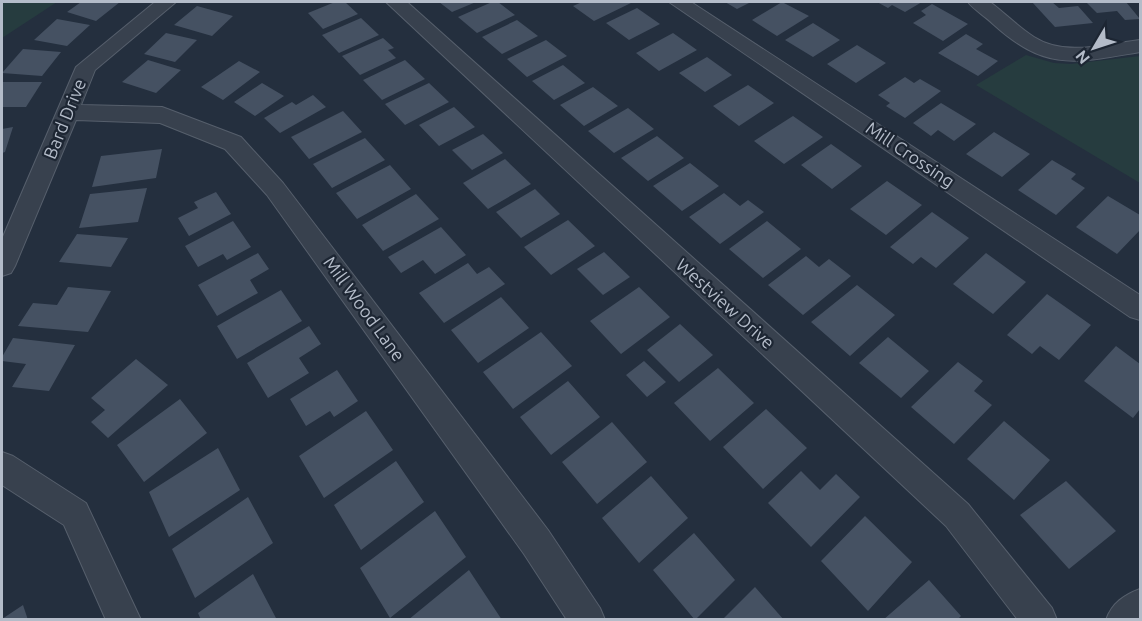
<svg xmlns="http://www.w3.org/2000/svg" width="1142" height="621" font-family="Ubuntu,sans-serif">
	<rect width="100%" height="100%" fill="#242f3e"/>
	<path fill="#263c3f" d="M2,2H57L2,38Z
		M1026,55L1054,63L1071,64L1140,56V183L976,85Z"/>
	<path fill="#455162" d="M81,2H120L96,21L67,12Z
		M335,2H345L358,14L323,29L308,13Z
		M439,2H476L452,12Z
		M492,2H498L515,15L477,33L458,17Z
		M582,2H633L594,21L573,6Z
		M725,2H751L737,9Z
		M782,2L809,16L777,36L752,20Z
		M877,2H922L905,12L892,5L888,8Z
		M1032,2H1052L1059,8L1078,6L1093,23L1055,27Z
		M1086,2H1126L1140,19L1125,20L1117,11L1097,13Z
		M932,4L968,24L943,41L913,23L926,15L921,11Z
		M197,6L233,16L212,36L174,25Z
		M637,8L660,24L629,40L606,23Z
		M361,18L379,35L339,53L322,35Z
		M57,19L90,25L67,46L34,40Z
		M517,20L538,36L502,54L482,37Z
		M813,23L840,40L813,57L785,40Z
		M166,33L197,40L175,62L144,54Z
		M673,33L697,50L659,71L636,53Z
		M966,34L983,44L976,49L998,61L978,76L938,53Z
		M383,38L394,48L388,50L396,58L360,75L342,56Z
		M546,40L567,56L527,77L507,59Z
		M857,45L886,63L856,83L827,64Z
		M23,49L61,52L42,76L2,73Z
		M707,57L732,75L705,92L679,73Z
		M148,60L181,70L156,93L122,82Z
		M405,60L425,79L382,100L363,80Z
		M239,61L260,72L223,100L201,87Z
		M563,65L585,83L554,100L532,81Z
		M905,77L914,83L920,79L941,91L905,118L886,106L890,103L878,95Z
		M2,82H42L26,107H2Z
		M262,83L284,96L255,116L234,102Z
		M429,83L449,102L405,125L385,104Z
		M748,85L774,103L739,126L713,106Z
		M593,87L618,106L584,126L560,105Z
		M313,95L326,107L280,133L264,118L292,102L296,105Z
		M941,103L976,124L954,141L938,130L931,136L913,123Z
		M454,107L475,127L439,146L419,125Z
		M628,108L654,129L614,153L588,131Z
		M343,111L362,132L309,159L291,137Z
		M793,116L823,137L784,164L754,141Z
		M13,127L5,152L2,153V129Z
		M994,132L1030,154L1002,177L966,154Z
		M483,134L503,153L472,170L452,150Z
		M657,136L684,158L648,181L621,158Z
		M365,138L385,160L332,188L313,164Z
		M831,144L862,166L832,189L801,165Z
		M162,149L156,178L92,187L101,156Z
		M505,159L531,184L488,209L463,183Z
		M1052,160L1076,174L1071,179L1085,188L1056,215L1018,190Z
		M690,163L719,186L682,211L653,186Z
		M390,165L411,189L357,219L336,193Z
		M887,181L922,205L886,235L850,209Z
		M147,188L138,222L79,228L90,194Z
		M535,189L560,214L521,238L496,212Z
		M216,192L231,214L189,236L178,218L198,208L194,202Z
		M724,193L740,206L748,200L764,212L720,244L689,217Z
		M416,194L439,219L383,251L362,225Z
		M1108,196L1140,215V230L1117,254L1076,227Z
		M932,212L969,238L936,268L921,257L913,264L890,247Z
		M568,220L595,246L551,275L524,247Z
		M233,221L251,247L227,260L223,254L198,267L185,246Z
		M767,221L801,249L763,278L729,249Z
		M441,227L466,255L435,274L423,260L401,273L388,257Z
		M77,234L128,238L111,267L59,262Z
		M604,252L630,277L603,295L577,269Z
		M258,253L269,269L250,280L258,293L217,316L198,285Z
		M986,253L1026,282L993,314L953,284Z
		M806,256L819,267L829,259L851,276L803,315L768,285Z
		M468,263L477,274L489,267L505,284L444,323L419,293Z
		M857,285L895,315L850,356L811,322Z
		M68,287L111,291L88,332L18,326L33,303L57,305Z
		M639,287L670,317L621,354L590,321Z
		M281,290L302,321L237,359L217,326Z
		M1047,294L1091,325L1059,360L1040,346L1032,354L1007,335Z
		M501,297L529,328L478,363L451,330Z
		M680,324L713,355L679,382L647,350Z
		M309,326L321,344L299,358L309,373L268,398L247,363Z
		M541,332L572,366L513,409L483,372Z
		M888,337L929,371L901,398L859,363Z
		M13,338L75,345L49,391L12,387L26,364L2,361V357Z
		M1116,346L1140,364V409L1133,418L1084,381Z
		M136,359L168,385L108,438L91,422L105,410L91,398Z
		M644,361L666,382L647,397L626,375Z
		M958,362L983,381L974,391L992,405L954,444L911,407Z
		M718,368L754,403L710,441L674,403Z
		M337,370L358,401L334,417L330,411L306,426L290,399Z
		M568,381L600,417L551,455L520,417Z
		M180,399L207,433L144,482L117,445Z
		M766,409L807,448L763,489L723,447Z
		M366,411L393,450L324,498L299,456Z
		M1004,421L1050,460L1014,500L967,459Z
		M612,422L647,462L597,504L562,462Z
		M218,448L240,490L169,537L149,492Z
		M396,461L424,502L361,550L334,505Z
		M801,471L820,490L836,474L860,497L811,547L768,503Z
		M651,476L688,518L639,563L602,518Z
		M1066,481L1116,531L1069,569L1020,515Z
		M248,497L273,543L195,598L172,549Z
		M435,511L466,557L390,618L360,568Z
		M865,516L912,562L868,611L821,561Z
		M694,533L735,580L695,620L653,570Z
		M469,570L502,620H408Z
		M253,574L277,620H201L198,613Z
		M929,580L961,616L957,620H883Z
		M755,587L784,620H722Z
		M23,605L28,620H2V619Z"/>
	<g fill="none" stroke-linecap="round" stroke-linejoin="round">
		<g stroke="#565f6c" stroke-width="2">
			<path id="street" d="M155,2H176L95,70L81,105L162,107L170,110L241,137L283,183L548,530L600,608L605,620H567L524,554L267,195L225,149L160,123L76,120L15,266L11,273L2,276V239L76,67Z
				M386,2H407L968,504L1052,608L1057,620H1018L946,526Z
				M669,2H691L1140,295V320L1130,317Z
				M968,2H990C1005,13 1018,27 1034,37C1065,57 1106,44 1140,40V52C1075,63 1046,72 993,24C985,16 974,10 968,2Z
				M2,452L13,456L86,503L141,620H106L64,525L2,485Z
				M1140,589V620H1106C1112,603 1124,595 1140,589Z"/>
		</g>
		<use href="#street" fill="#38414e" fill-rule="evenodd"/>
	</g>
	<g text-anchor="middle" stroke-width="4.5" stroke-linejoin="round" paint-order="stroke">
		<g font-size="18" fill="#b4bcc9" stroke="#1d2633">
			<text transform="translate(65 119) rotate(-68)" y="6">Bard Drive</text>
			<text transform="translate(910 155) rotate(34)" y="6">Mill Crossing</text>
			<text transform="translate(725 304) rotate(42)" y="6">Westview Drive</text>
			<text transform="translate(364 309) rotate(54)" y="6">Mill Wood Lane</text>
		</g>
	</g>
	<rect width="1142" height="621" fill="none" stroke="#b4bcc9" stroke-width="6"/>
	<g transform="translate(1094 48) rotate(231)" stroke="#1d2633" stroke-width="4.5" paint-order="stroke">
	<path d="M0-4.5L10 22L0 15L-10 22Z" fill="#b4bcc9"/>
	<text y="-9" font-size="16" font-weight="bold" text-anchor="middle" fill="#b4bcc9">N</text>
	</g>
</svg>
